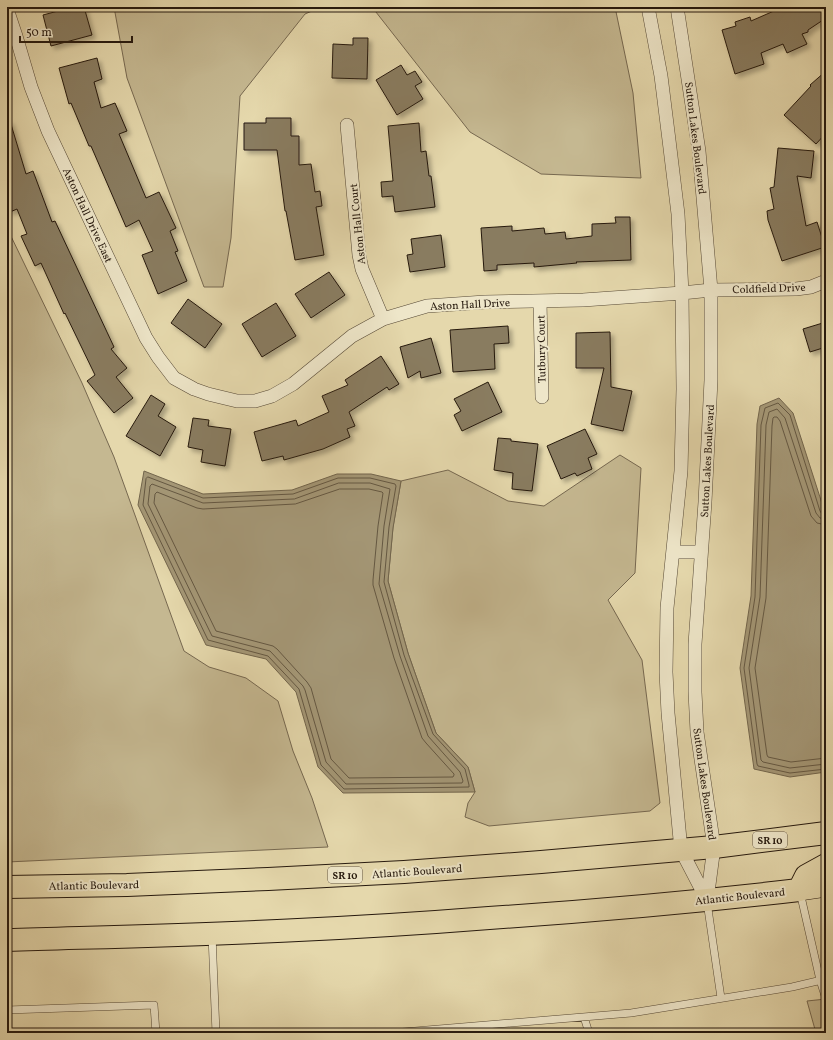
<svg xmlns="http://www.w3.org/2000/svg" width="833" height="1040" font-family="Vollkorn,serif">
	<defs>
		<filter id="shadow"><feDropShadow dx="3.5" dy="3.5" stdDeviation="2" flood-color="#0004"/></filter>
	</defs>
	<rect width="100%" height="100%" fill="#e5d8ac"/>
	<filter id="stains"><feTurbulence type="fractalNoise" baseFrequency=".005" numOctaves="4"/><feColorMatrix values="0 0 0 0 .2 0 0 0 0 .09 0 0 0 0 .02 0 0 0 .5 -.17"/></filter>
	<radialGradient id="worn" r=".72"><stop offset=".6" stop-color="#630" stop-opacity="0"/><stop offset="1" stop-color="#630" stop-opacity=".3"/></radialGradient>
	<path fill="#c5b891" stroke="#766850" d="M114,7H321L305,14L240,96L231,238L223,287H204L127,78Z
		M372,7H615L633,93L641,178L541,174L470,132Z
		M7,228L82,383L114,457L184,651L209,667L246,678L278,701L293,751L312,798L328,847L7,862Z
		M620,455L641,468L635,573L608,600L642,660L660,803L650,811L489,826L465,817L468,803L475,792L468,767L436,733L408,653L388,581L393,527L401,481L448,470L508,501L544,506Z
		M826,999V1033H816L807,1001Z"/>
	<path fill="#a49776" stroke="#72654c" d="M779,398L793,413L826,516V772L790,777L754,769L740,668L751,596L757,424L760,406Z
		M144,471L203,494L292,490L337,474H371L401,481L393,528L388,581L408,653L436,733L468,767L475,792L343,793L318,767L296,692L266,659L206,645L138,505Z"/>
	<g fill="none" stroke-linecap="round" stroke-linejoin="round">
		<path stroke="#655842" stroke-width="1" d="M148,477L203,498L293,494L338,478H370L395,484L396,486L389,527L384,582L404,655L433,734L465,769L469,785V787L344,789L321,765L299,689L268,656L208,640L143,505L146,479Z
			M339,483H370L390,489L384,526L379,584L400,656L428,736L460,772L463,781L462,783L346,784L326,762L305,690L303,686L270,651L212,636L148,504L150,486L152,484L203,503L294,499Z
			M340,489H369L382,492L383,493L378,526L373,580V585L394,658L422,738L426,743L454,774V775L453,777L349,778L331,759L311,688L307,682L277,649L273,646L216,631L154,503L155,494L157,492L197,508L203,509L295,504Z
			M826,514H822L820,511L790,415L778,403L765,408L761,425L755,597L744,668L757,764L758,766L790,773L826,769
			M826,519L820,518L816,513L785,418L777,409L769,412L766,425L760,597L749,668L761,760L763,762L790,768L826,764
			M826,525L817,523L811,516L780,421L777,417H774L773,418L772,426L766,598L755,668L767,755L768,757L791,762L826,758"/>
	</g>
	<path fill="#897c60" stroke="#26190e" filter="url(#shadow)" d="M73,7H84L92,35L51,46L43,15Z
		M783,7H826V18L808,30V32L802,34L807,44L787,53L783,44L761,53L764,64L735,74L722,30L736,26L735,22L750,17L751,21Z
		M353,38H368L367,79L332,78L333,44L353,45Z
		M97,58L102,79L94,82L101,108L115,103L127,131L119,134L146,198L159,192L176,228L170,231L178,251L175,252L187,281L158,294L142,255L153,251L139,220L126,227L91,146H89L71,103L69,104L59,68Z
		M401,65L407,75L415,71L422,82L415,86L423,99L397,115L376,80Z
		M826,71V133L816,144L784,115L811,86L810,85Z
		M266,118H291V136H299V165L311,164L315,192L320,191L322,206L316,207L324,255L295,260L286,211H285L277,150H244V123H266Z
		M7,121H10L26,174L33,171L52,222L55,221L114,347L111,349L127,368L116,377L133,398L114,413L87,381L95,375L65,313L64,314L41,263L35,266L21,236L27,234L17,209L10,212L7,205Z
		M419,123L421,152L426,151L429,176H431L435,207L395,212L393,196L382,197L381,182L393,181L388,126Z
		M778,148L814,151L811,178L797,176L806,226L817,222L825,247L782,261L768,220L767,211L774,209L770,188L774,187Z
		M615,217H630L631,260L576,262L577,263L534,267V263L497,265V270L484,271L481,228L512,226V231L544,228L545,234L565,232L566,239L592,236V224L616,223Z
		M441,235L445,267L410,272L407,255L413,254L411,239Z
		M329,272L345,295L311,318L295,294Z
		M188,299L222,324L205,348L171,323Z
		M276,303L296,336L262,357L242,324Z
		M826,322V347L810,352L803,329Z
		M508,326L509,343L494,344L495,369L453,372L450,330Z
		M610,332L611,387L632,391L623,431L591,424L604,368H576V333Z
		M431,338L441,373L421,378L420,371L408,378L400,347Z
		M381,356L399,384L389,390L387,387L349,412L355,426L347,429L350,437L323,449L284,460L283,456L262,461L254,432L296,420L298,426L329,412L322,396L348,385L345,380Z
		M488,382L502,412L462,431L454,415L461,411L454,399Z
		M151,395L165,404L158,416L176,427L160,456L126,436Z
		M193,418L209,420L208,426L231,429L225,466L201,462L203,450L188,447Z
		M585,429L597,454L588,458L592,469L577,476L575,473L561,479L547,446Z
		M498,438L511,439V441L538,444L532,491L512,489L513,473L494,470Z"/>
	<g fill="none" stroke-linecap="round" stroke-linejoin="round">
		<g stroke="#564936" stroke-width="8">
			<path id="service" d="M800,892L820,980L826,999
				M707,902L721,998
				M212,935L216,1033
				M7,1010L154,1005L156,1033
				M584,1017L589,1033
				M391,1033L631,1013L792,987L826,979"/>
		</g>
		<g stroke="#564936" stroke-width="14">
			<path id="minor" d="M648,7L661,76L669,140L678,214L682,293L683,389L681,471L667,608L666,672L668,713L681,850L707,900
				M677,7L699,151L711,290V380L705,502L695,644V692L697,732L714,847L707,900
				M7,9L16,36L31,87L48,131L146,338L158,357L174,378L194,389L208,394L237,401H255L272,396L293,384L352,336L383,319L427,306L485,302L583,300L682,293L711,290L796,289L811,287L826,281
				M347,125L359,255L362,269L383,319
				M540,301L542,397
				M673,552H701"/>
		</g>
		<g stroke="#26190e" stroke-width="22">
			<path id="primary" d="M799,890L826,886"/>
		</g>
		<g stroke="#26190e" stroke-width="24">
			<path id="trunk" d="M7,887L127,885L268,879L404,872L541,862L714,847L826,833
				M7,940C104,937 201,935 298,930C362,927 426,923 489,918C593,911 696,902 799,890L806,876L826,865"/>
		</g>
		<use href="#service" stroke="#eee6c9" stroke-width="7"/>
		<use href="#minor" stroke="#eee6c9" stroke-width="13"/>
		<use href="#primary" stroke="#e5d8ac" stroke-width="21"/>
		<use href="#trunk" stroke="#e5d8ac" stroke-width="22"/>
	</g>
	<g text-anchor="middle" stroke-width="4" stroke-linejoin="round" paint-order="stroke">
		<g fill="#eee6c9" stroke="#625646" stroke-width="1">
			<rect x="753" y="832" width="34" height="16" rx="3"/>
			<rect x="328" y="867" width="34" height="16" rx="3"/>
		</g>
		<g font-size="10" font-weight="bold" fill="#26190e">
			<text x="770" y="844">SR 10</text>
			<text x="345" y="879">SR 10</text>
		</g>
		<g font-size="11" fill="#26190e" stroke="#eee6c9">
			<text transform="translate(696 138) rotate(83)" y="4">Sutton Lakes Boulevard</text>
			<text transform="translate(88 215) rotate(65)" y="4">Aston Hall Drive East</text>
			<text transform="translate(357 224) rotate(-96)" y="4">Aston Hall Court</text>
			<text transform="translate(769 288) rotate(-2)" y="4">Coldfield Drive</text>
			<text transform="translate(470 304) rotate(-3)" y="4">Aston Hall Drive</text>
			<text transform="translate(541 349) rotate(-91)" y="4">Tutbury Court</text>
			<text transform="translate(707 461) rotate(-87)" y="4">Sutton Lakes Boulevard</text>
			<text transform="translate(705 784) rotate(82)" y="4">Sutton Lakes Boulevard</text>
			<text transform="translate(417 871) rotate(-4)" y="4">Atlantic Boulevard</text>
			<text transform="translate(94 885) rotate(-1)" y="4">Atlantic Boulevard</text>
			<text transform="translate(740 896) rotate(-6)" y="4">Atlantic Boulevard</text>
		</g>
	</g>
	<rect width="833" height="1040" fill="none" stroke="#e5d8ac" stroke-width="24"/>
	<rect x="8" y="8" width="817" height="1024" fill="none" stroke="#26190e" stroke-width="2"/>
	<rect x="12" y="12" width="809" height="1016" fill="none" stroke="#26190e"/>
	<path d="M20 36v6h112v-6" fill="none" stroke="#26190e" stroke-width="2"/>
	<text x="26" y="36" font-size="12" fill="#26190e" stroke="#eee6c9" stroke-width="3" paint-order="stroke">50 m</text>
	<rect width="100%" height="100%" filter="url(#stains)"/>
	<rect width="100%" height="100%" fill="url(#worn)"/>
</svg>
